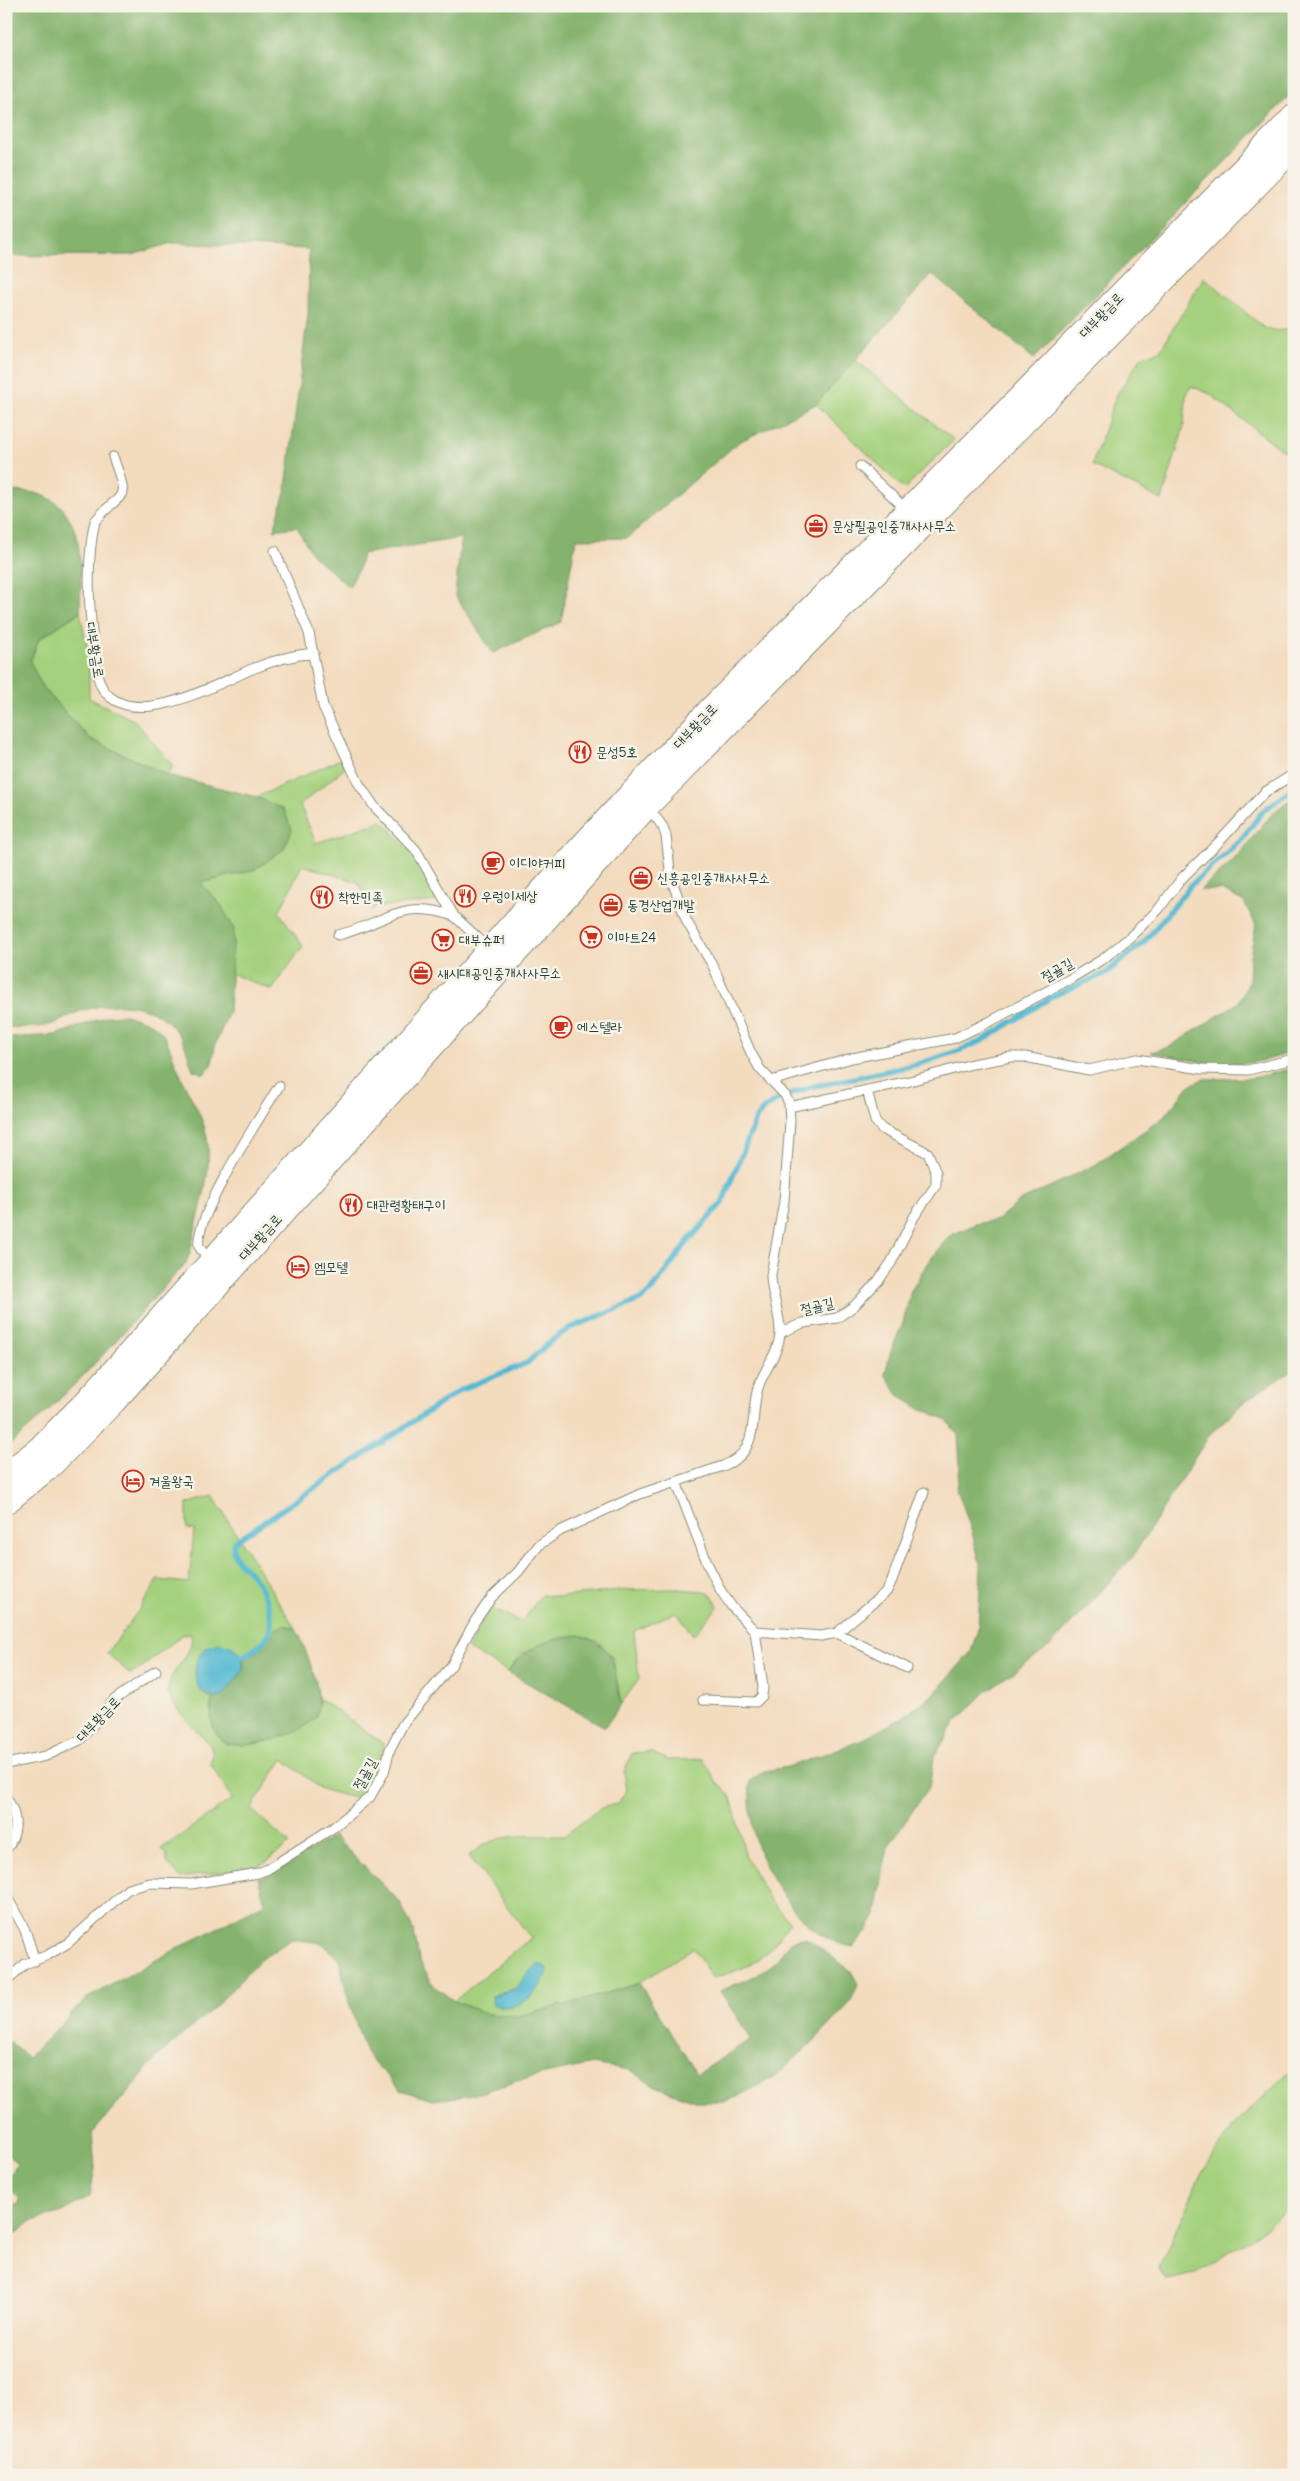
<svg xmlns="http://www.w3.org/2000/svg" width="1300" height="2481" font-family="Delius,'Poor Story',sans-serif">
	<rect width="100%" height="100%" fill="#f7f3e8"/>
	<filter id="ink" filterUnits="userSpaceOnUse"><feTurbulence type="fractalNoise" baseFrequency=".02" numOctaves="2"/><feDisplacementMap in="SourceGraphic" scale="10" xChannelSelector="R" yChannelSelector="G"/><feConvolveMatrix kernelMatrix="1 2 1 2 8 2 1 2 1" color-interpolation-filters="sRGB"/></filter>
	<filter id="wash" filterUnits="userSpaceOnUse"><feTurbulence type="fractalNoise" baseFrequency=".0096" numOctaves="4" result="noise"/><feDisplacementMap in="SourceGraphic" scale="20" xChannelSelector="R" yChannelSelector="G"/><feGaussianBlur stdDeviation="1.12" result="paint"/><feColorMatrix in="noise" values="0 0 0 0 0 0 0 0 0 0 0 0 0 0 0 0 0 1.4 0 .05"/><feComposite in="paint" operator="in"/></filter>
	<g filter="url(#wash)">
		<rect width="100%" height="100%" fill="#f3dbbe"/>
		<path fill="#a5d17e" stroke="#628759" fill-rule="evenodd" d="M1204,277L1264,328C1275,331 1283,332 1294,327V453H1289L1280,449L1210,394L1191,386L1186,396L1184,426L1162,500L1092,465L1116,396L1142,356L1159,352Z
			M855,360L954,440L904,489L816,404Z
			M80,612L89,657V698L135,721L173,766L167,775L89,738L43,688L30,662L39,639Z
			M341,759L345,768L300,805L316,843L382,821C397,836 439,879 436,901L370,908L358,882L302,865L279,912L303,946L272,990L230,973V964L200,883L254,870L284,810L257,797Z
			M213,1496L295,1628C278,1624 276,1632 266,1643C260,1650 251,1654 243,1659V1656L206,1647C195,1663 197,1674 201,1693L212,1698L210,1711L317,1716L320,1699L384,1744C379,1765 374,1784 358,1799L321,1789L283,1759L251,1809L290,1844L260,1866L180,1878L167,1862V1854L161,1849L232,1799L210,1763L213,1754L211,1746C200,1734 177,1712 170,1698C158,1676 197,1657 191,1634H183L145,1665L130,1674L107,1653L139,1610L158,1580L189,1583L194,1530L187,1529V1504Z
			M677,1589L702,1591L712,1595L718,1607L693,1635L676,1612L634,1631L639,1679L621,1704L613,1658L598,1641L579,1635L521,1654L508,1672L468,1649L490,1608L522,1622L541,1595L560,1597L628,1590Z
			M651,1752L667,1760L703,1759L717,1782L731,1797L746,1858L770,1900L790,1922C763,1961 757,1965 712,1978L693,1948L639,1983L591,1998L518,2016L487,2014L454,2001L531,1938L469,1856C499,1829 527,1837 564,1836L599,1809L618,1803L627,1790L624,1772L632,1753ZM534,1967L503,2007L497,1993L515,1989Z
			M1294,2068V2201L1268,2227L1194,2275L1167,2281L1159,2267L1202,2173L1231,2128Z"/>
		<path fill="#84b36d" stroke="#527850" d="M6,6H1294V91L1034,359L932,274L816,404L739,442L627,538L576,539L561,622L493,653L455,595L461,538L362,554L359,568L349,587L312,554L297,527L274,530L286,488L308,314L309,249L172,243L132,255L6,256Z
			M6,491C16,492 28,491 38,494C87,507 81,572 80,612L39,639L30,662L43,688L89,738L167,775L257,797L284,810L292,830L284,849L254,870L201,883L220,904L234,928L229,1012L215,1045L212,1064L204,1074L193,1070C189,1060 187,1047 181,1038C161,1004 123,1000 87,1009C75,1012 64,1020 52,1024C38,1029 21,1027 6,1027Z
			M1294,798V1051C1242,1072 1203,1063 1151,1052L1169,1047L1238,1003L1249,982L1250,956L1256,925L1244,902L1222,890H1200C1214,878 1228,866 1240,853C1257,834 1271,809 1294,798Z
			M125,1015C169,1025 164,1037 180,1074C188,1094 201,1112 206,1133C215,1171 197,1215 190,1253L186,1263C128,1326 73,1393 6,1448V1086L12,1078L10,1067L6,1062V1038L55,1035L108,1016Z
			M1294,1068V1369L1245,1401L1210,1434L1133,1556L1086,1608L1050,1646L988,1690L955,1723L934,1757L929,1787L887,1848L876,1914L867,1931L853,1947C809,1941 776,1891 760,1853C751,1833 749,1802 750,1781L764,1771L788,1767L860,1741L900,1719L933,1695L971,1652L978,1629L981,1568L972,1532L957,1489L960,1466L958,1434L945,1419L919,1408L898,1395L885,1374L891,1351L903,1323L911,1291L928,1262L949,1236L976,1224L997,1220L1020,1201L1095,1165L1164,1117L1189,1086L1203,1079L1253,1078Z
			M285,1625L295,1628L300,1636C307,1656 324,1694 317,1714C310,1733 244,1752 226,1743C210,1734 210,1713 212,1698L222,1697L243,1671V1659L260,1649L277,1628Z
			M579,1635C621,1648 612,1667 621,1704L605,1727L508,1672C529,1644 546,1640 579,1635Z
			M334,1836L400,1902L414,1932L419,1960L434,1986L454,2001L487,2014L519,2016L591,1998L639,1983L697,2074L751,2039L720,1991L757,1975L772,1965L791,1942L799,1938L808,1939L851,1971L858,1984L850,2003L812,2043L774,2078L726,2102H698L659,2088L630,2070L592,2064L526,2078L474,2095L432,2100L401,2090L367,2055L350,2006L339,1959L322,1943L292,1939L261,1959L215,2007L157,2057L92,2134L95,2168L90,2196L63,2212L32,2221L6,2242V2205L20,2204L19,2198L6,2184L17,2163L6,2154V2044L9,2041L28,2058L86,1999L167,1954L265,1903L258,1878L274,1872Z"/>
		<path fill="#53b9d2" stroke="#397b83" d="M221,1643L233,1647L243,1656V1671L222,1697C193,1701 187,1664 206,1648C209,1645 216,1644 221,1643Z
			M539,1965L544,1966L547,1970C543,1992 516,2015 493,2004L492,1996L515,1989L534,1967Z"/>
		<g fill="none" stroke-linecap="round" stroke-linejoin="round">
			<path stroke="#53b9d2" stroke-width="5.5" d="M791,1094L811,1087L915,1065L961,1050L982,1041L1053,996L1106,973L1144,942L1191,885L1241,840L1263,811L1294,788
				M243,1656C250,1652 260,1647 265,1640C279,1621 265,1593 253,1576C244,1565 229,1559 234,1542L460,1390L527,1363L552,1340L570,1328L642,1299L652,1290L689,1240L722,1203L757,1117L765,1108L778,1100"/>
		</g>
	</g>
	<g filter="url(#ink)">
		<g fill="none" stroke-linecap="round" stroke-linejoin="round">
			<g stroke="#898c79" stroke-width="11">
				<path id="service" d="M113,457C131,505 122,489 95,521C86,560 89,611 94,650C96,664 96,682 106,693C139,729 217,684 252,669C272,661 292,655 314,653
					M860,466L907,510
					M275,551L309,633L323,706L359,784L374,806L416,850L454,916L489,948
					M338,935C385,924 400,897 454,916
					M771,1081L852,1058L955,1038L989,1022L1070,979L1103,959L1130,937L1158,910L1182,878L1220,841L1265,792L1294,774
					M789,1107L910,1081L972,1064L1011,1057H1025L1089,1070L1137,1059L1202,1069L1248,1070L1294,1059
					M211,1260C207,1256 201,1252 199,1246C193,1219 262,1114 279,1086
					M780,1333L803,1323L837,1318L854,1306L878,1281L891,1263L914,1217L936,1185V1173L928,1153L882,1129L875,1121L867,1090
					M676,1482L708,1565L721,1591L732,1607L755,1631L821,1636L837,1633L887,1591L892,1580L924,1492
					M837,1633L907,1668
					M703,1700L756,1702L762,1696L763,1687L755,1631
					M6,1764L46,1756L80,1740L114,1700L156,1671
					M6,1797C18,1815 19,1832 6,1850
					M6,1895L25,1930L35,1961
					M6,1981L25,1964L48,1955L68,1943L128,1889L150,1883L191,1884L258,1873L268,1869L334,1827L370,1797L384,1772L390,1749L403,1724L451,1666L475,1621L492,1597L518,1572L539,1545L560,1531L640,1494L723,1466C733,1462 741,1457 746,1448C756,1430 752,1407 758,1388C764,1369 780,1352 780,1331C780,1312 771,1295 771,1275L784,1201L790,1122L789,1103L785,1095L760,1069L751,1053L713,966L687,922L671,878L666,836L663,827L648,807"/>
			</g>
			<g stroke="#898c79" stroke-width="26">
				<path id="secondary" d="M6,1475L39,1449L87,1401L584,844L649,775L711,709L1008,410L1294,117
					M6,1502L50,1466L114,1401L647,806L1294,147"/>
			</g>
			<use href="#service" stroke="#fff" stroke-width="9"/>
			<use href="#secondary" stroke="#fff" stroke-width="24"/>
		</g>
	</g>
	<defs>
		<g id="office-ring" transform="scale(1.125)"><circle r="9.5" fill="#f7f3e8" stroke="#c8321e" stroke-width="1.5"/><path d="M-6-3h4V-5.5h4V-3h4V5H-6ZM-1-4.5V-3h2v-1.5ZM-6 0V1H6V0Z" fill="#c8321e"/></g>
		<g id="restaurant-ring" transform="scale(1.125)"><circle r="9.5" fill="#f7f3e8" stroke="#c8321e" stroke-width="1.5"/><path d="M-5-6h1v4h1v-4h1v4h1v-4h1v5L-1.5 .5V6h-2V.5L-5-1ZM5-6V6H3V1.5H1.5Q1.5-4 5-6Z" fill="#c8321e"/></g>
		<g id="cafe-ring" transform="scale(1.125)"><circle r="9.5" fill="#f7f3e8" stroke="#c8321e" stroke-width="1.5"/><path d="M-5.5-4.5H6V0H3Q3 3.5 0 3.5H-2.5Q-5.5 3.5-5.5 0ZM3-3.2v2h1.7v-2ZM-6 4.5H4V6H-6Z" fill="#c8321e"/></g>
		<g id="supermarket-ring" transform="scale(1.125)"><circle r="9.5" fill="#f7f3e8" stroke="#c8321e" stroke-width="1.5"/><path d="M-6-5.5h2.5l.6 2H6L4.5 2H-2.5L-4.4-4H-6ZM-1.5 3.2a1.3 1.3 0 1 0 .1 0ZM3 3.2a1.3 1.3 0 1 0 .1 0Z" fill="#c8321e"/></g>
		<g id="hotel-ring" transform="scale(1.125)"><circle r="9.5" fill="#f7f3e8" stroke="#c8321e" stroke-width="1.5"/><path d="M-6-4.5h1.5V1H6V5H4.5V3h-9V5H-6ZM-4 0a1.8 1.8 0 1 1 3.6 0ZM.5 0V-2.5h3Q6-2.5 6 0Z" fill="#c8321e"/></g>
	</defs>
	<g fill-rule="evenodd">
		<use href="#office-ring" x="816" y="526"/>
		<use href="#restaurant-ring" x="580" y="752"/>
		<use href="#cafe-ring" x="493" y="863"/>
		<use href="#office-ring" x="641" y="878"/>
		<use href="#restaurant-ring" x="465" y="896"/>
		<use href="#restaurant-ring" x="322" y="897"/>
		<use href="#office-ring" x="611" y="905"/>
		<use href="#supermarket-ring" x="591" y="937"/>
		<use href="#supermarket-ring" x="443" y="940"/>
		<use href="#office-ring" x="421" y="973"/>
		<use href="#cafe-ring" x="561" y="1027"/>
		<use href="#restaurant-ring" x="351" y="1205"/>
		<use href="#hotel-ring" x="298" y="1267"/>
		<use href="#hotel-ring" x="133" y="1481"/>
	</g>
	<g text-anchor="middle" stroke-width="5" stroke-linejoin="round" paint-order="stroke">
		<g font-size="14" fill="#1f3d34" stroke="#f7f3e8">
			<text transform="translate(1101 315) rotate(-46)" y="5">대부황금로</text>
			<text transform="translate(95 650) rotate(81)" y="5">대부황금로</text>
			<text transform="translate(695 726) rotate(-46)" y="5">대부황금로</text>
			<text transform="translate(1057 970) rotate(-30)" y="5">절골길</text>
			<text transform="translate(260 1237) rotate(-48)" y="5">대부황금로</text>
			<text transform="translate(817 1306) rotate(-14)" y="5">절골길</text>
			<text transform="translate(98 1719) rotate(-46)" y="5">대부황금로</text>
			<text transform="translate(365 1774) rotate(-62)" y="5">절골길</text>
		</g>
		<g font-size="14" fill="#1f3d34" stroke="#f7f3e8" text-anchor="start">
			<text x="832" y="531">문상필공인중개사사무소</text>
			<text x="596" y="757">문성5호</text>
			<text x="509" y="868">이디야커피</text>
			<text x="657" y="883">신흥공인중개사사무소</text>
			<text x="481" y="901">우렁이세상</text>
			<text x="338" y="902">착한민족</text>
			<text x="627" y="910">동경산업개발</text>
			<text x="607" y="942">이마트24</text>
			<text x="459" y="945">대부슈퍼</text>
			<text x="437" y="978">새시대공인중개사사무소</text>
			<text x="577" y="1032">에스텔라</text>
			<text x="367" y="1210">대관령황태구이</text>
			<text x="314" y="1272">엠모텔</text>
			<text x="149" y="1486">겨울왕국</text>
		</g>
	</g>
	<rect width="1300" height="2481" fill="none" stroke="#f7f3e8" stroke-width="25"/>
</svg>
